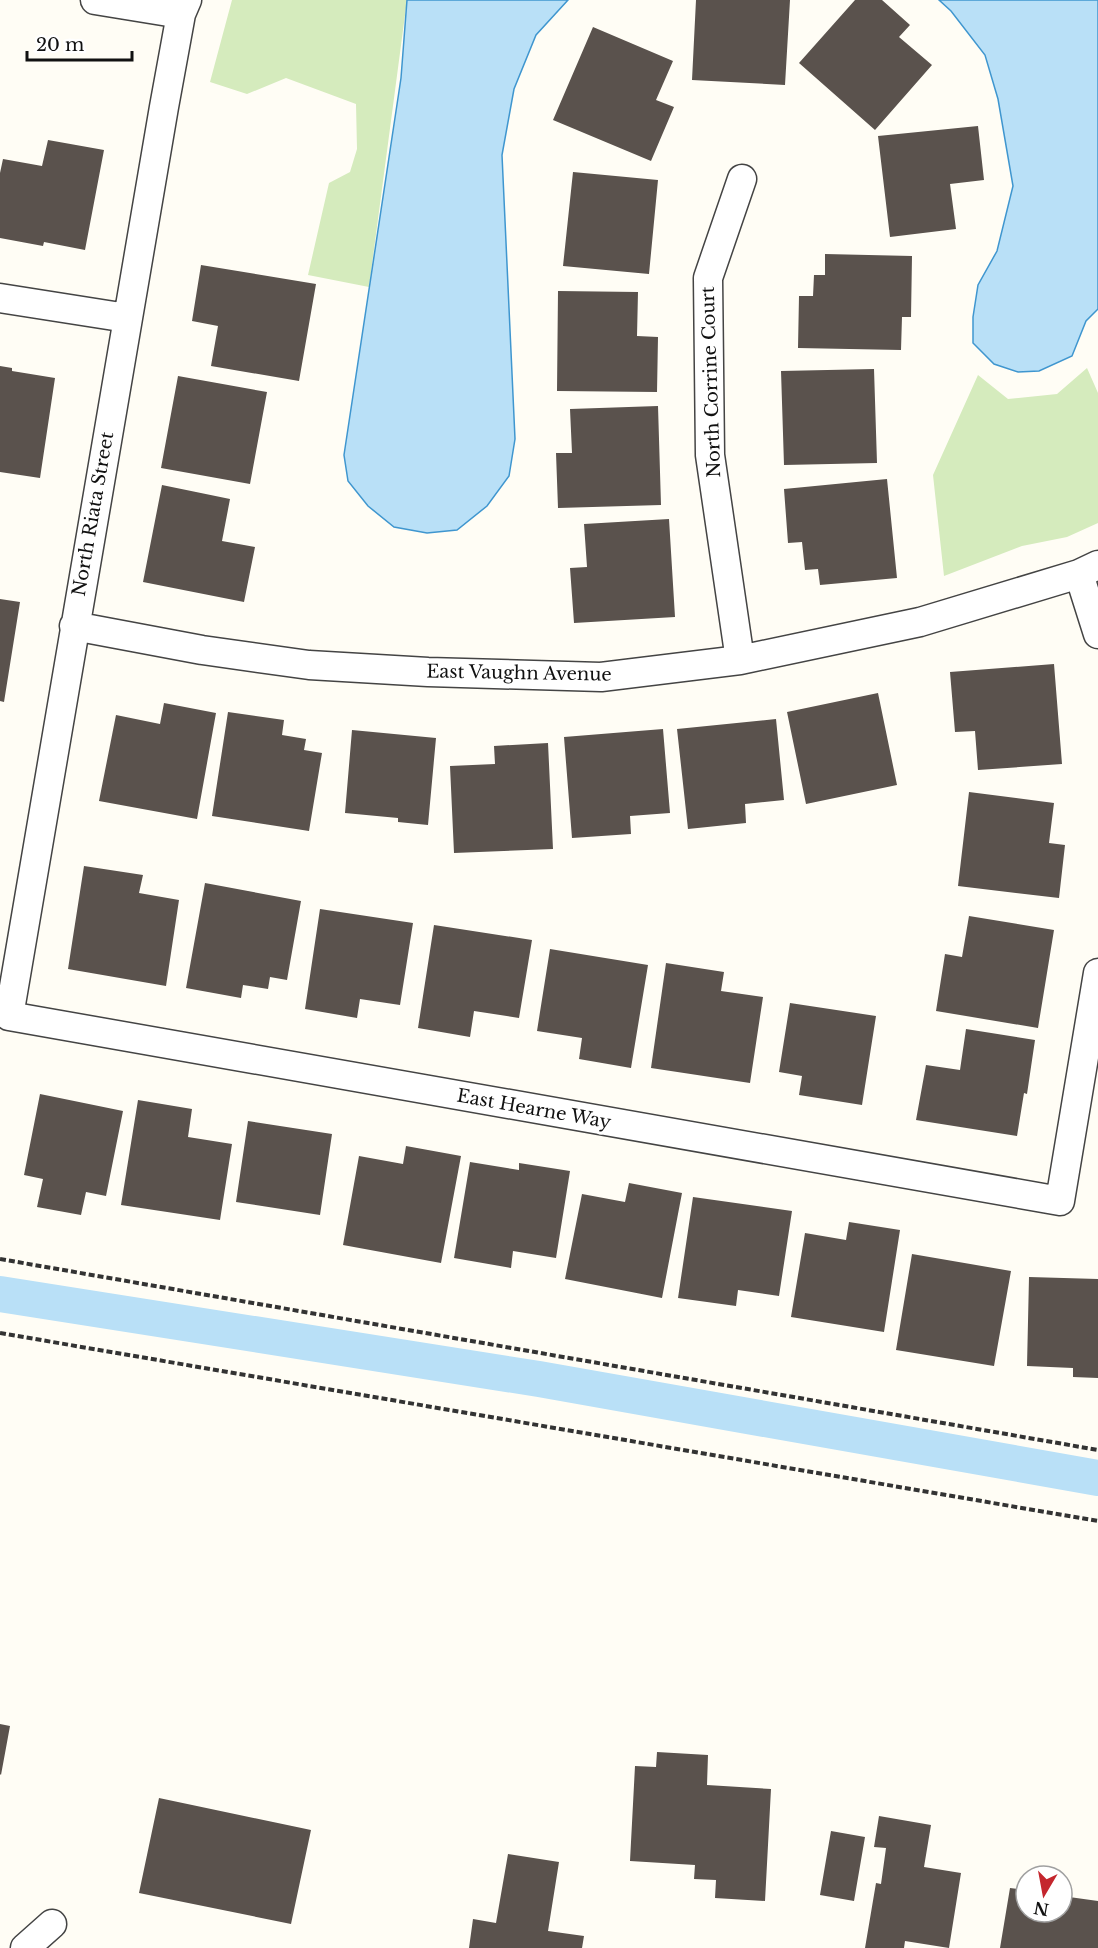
<svg xmlns="http://www.w3.org/2000/svg" width="1098" height="1948" font-family="'Libre Baskerville',serif">
	<rect width="100%" height="100%" fill="#fffdf5"/>
	<path fill="#d5ebbd" d="M232,0H407L369,287L308,275L329,183L350,172L357,149L356,104L286,78L247,94L210,82Z
		M1087,368L1098,393V523L1067,537L1022,546L944,576L933,475L978,375L1008,399L1057,394Z"/>
	<path fill="#b9e0f7" stroke="#3f96cf" stroke-width="1.5" d="M407,0H568L536,35L514,89L502,155L515,439L509,476L487,506L457,530L427,533L394,527L368,506L348,481L344,455L401,78Z
		M939,0H1098V309L1086,321L1072,356L1039,371L1018,372L994,364L973,343V317L978,285L997,251L1013,186L998,99L985,55L951,11Z"/>
	<g fill="none" stroke-linecap="round" stroke-linejoin="round">
		<path stroke="#b9e0f7" stroke-width="36" d="M0,1294L539,1379L1098,1478"/>
	</g>
	<path fill="#5a524d" d="M696,0H790L785,85L692,80Z
		M855,0H882L910,25L899,37L932,65L875,130L799,63Z
		M593,27L673,61L656,100L674,107L651,161L553,120Z
		M978,126L984,180L950,184L956,229L890,237L878,136Z
		M48,140L104,150L85,250L44,242L43,246L0,238V173L3,159L42,166Z
		M573,172L658,180L649,274L563,266Z
		M825,254L912,256L911,317H902L901,350L798,348L799,296H813L814,275H825Z
		M201,265L316,284L299,381L211,366L218,326L192,321Z
		M558,291L638,292L637,336L658,337L657,392L557,391Z
		M0,366L12,368V371L55,378L40,478L0,472Z
		M874,369L877,463L784,465L781,371Z
		M178,376L267,392L250,484L161,468Z
		M658,406L661,505L558,508L556,453H572L570,409Z
		M887,479L897,578L820,585L818,569L805,570L802,542L788,543L784,489Z
		M162,485L230,499L222,541L255,547L244,602L143,582Z
		M669,519L675,617L574,623L570,568L587,567L584,524Z
		M0,599L20,602L4,702L0,701Z
		M1054,664L1062,764L978,770L975,731L955,732L950,672Z
		M878,693L897,785L806,804L787,712Z
		M164,703L216,713L197,819L99,801L116,715L160,724Z
		M228,712L284,720L282,735L306,739L304,750L322,753L309,831L212,816Z
		M776,719L784,800L745,804L746,823L688,829L677,729Z
		M663,729L670,813L630,816L631,834L572,838L564,737Z
		M352,730L436,738L428,825L398,822V818L345,813Z
		M548,743L553,849L454,853L450,766L495,764L494,746Z
		M969,792L1054,803L1049,843L1065,845L1059,898L958,886Z
		M84,866L143,875L139,893L179,900L166,986L68,969Z
		M205,883L301,901L287,980L270,977L268,989L243,985L241,998L186,988Z
		M320,909L413,923L400,1005L360,999L357,1018L305,1009Z
		M969,916L1054,930L1038,1028L936,1011L945,954L962,957Z
		M434,925L532,940L519,1018L474,1011L470,1037L418,1028Z
		M550,949L648,965L631,1068L579,1059L582,1038L537,1031Z
		M666,963L724,972L721,991L763,997L750,1083L651,1068Z
		M790,1003L876,1016L862,1105L799,1095L802,1076L779,1072Z
		M966,1029L1035,1040L1027,1094L1024,1093L1017,1136L916,1120L926,1065L960,1070Z
		M40,1094L123,1111L106,1196L86,1192L81,1215L37,1207L43,1179L24,1175Z
		M138,1100L192,1109L188,1137L232,1144L220,1220L121,1205Z
		M248,1121L332,1134L320,1215L236,1202Z
		M406,1146L461,1156L441,1263L343,1245L359,1156L403,1164Z
		M470,1162L519,1170V1163L570,1171L556,1258L513,1251L511,1268L454,1258Z
		M629,1183L682,1193L662,1298L565,1279L582,1194L625,1202Z
		M693,1197L792,1211L779,1296L738,1290L736,1306L678,1298Z
		M849,1222L900,1230L884,1332L791,1317L805,1233L846,1240Z
		M912,1254L1011,1271L994,1366L896,1350Z
		M1029,1277L1098,1279V1378L1073,1377V1368L1027,1366Z
		M0,1724L10,1726L1,1775L0,1774Z
		M657,1752L708,1755L707,1785L771,1789L765,1901L715,1898L716,1880L694,1879L695,1865L630,1861L635,1766L656,1767Z
		M159,1798L311,1830L291,1924L139,1893Z
		M879,1816L931,1825L924,1867L961,1873L949,1948L905,1941L904,1948H865L876,1883L881,1884L886,1848L874,1847Z
		M831,1831L865,1837L854,1901L820,1895Z
		M508,1854L559,1862L548,1931L584,1936L582,1948H469L473,1919L496,1923Z
		M1010,1888L1026,1890V1912H1062V1896L1098,1901V1948H1000Z"/>
	<g fill="none" stroke-linecap="round" stroke-linejoin="round">
		<g stroke="#444" stroke-width="31">
			<path id="minor" d="M95,0L181,14
				M187,0L181,14L164,107L9,1016L1060,1201L1098,973
				M0,298L127,318
				M1079,574L1098,634
				M74,626L202,650L309,665L428,672L601,677L740,660L920,622L1079,574L1098,565
				M740,660L710,455L708,278L742,179
				M25,1948L52,1924"/>
		</g>
		<path stroke="#333" stroke-width="4" stroke-dasharray="6 3" stroke-linecap="butt" d="M0,1259L1098,1450
			M0,1333L1098,1521"/>
		<use href="#minor" stroke="#fff" stroke-width="28"/>
	</g>
	<g text-anchor="middle" stroke-width="6" stroke-linejoin="round" paint-order="stroke">
		<g font-size="18" fill="#111" stroke="#fff">
			<text transform="translate(711 382) rotate(-92)" y="6">North Corrine Court</text>
			<text transform="translate(93 514) rotate(-80)" y="6">North Riata Street</text>
			<text transform="translate(519 673) rotate(1)" y="6">East Vaughn Avenue</text>
			<text transform="translate(534 1109) rotate(10)" y="6">East Hearne Way</text>
		</g>
	</g>
	<g transform="translate(1044 1894) rotate(190)"><circle r="28" fill="#ffffff" stroke="#a0a0a0" stroke-width="1.5"/>
	<path d="M0-4.5L10 22L0 15L-10 22Z" fill="#c4262e"/>
	<text y="-9" font-size="16" font-weight="bold" text-anchor="middle" fill="#111111">N</text>
	</g>
	<path d="M27 51v9h105v-9" fill="none" stroke="#111111" stroke-width="3"/>
	<text x="36" y="51" font-size="18" fill="#111111" stroke="#ffffff" stroke-width="4.5" paint-order="stroke">20 m</text>
</svg>
